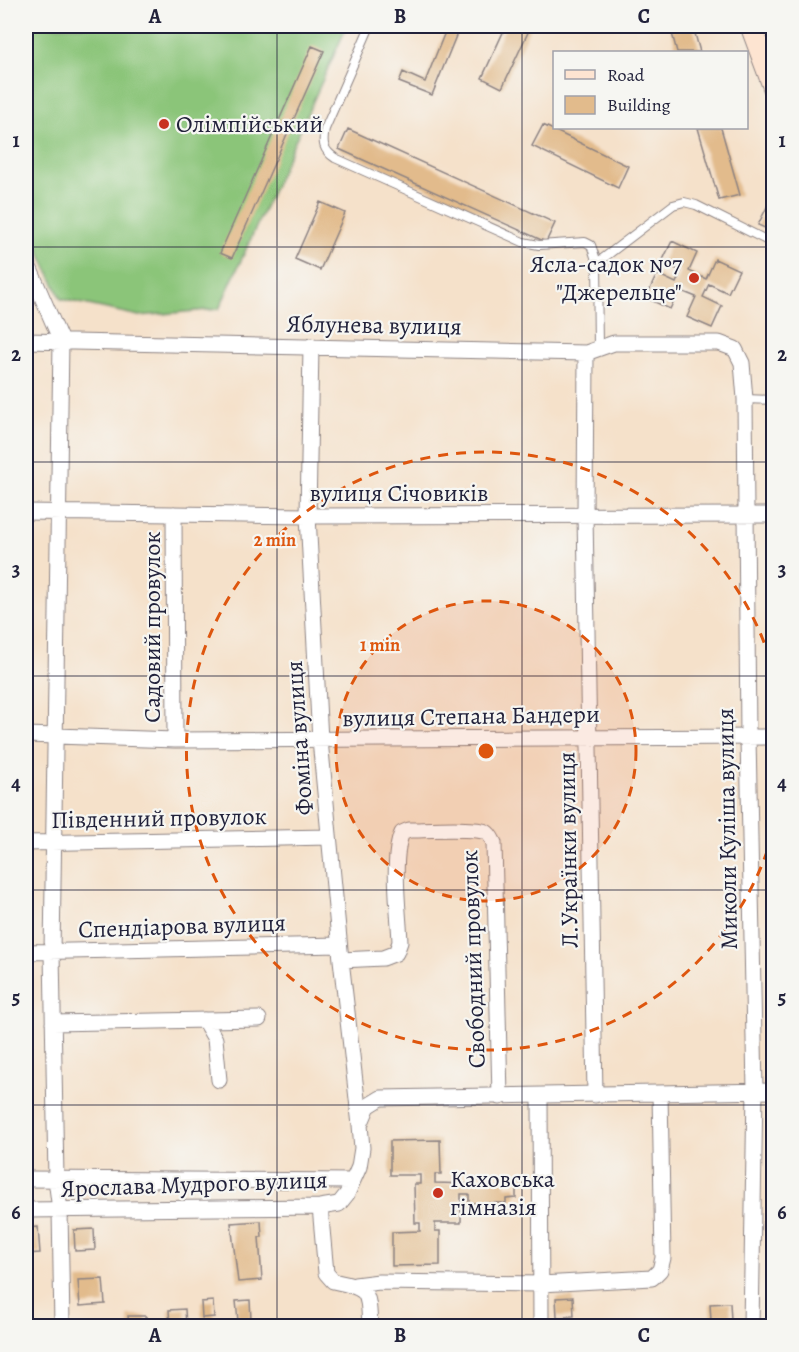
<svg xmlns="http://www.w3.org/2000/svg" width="799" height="1352" font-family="Alegreya,serif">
	<rect width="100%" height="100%" fill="#f6f6f2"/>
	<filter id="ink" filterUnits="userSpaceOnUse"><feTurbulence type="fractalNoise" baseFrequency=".0167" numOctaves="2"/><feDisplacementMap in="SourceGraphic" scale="12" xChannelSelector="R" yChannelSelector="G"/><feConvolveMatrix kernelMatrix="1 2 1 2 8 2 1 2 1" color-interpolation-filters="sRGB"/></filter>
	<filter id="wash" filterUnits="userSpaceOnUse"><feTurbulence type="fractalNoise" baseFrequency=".008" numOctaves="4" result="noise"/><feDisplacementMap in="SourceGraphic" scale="24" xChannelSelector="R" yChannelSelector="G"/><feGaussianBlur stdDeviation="1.35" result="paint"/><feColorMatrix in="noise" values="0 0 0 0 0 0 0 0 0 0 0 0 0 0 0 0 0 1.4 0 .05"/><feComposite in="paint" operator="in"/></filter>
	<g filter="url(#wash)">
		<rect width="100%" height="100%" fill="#f5e1ca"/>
		<path fill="#8bc579" stroke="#56745a" stroke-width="1.5" d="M26,26H347L219,309L139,316L61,299L26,222Z"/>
		<g id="blocks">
			<path fill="#e2bb8c" d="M436,26H460L432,95L399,82L403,72L425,82L445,32L436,28Z
				M506,26H531L502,88L482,78Z
				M670,26H693L700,52H677Z
				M312,46L324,51L232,258L220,253Z
				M543,125L628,166L618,188L532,146Z
				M698,128H721L740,195L719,200Z
				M348,129L555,223L546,242L339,149Z
				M320,202L345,213L320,270L295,259Z
				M768,205L774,207V232L758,225Z
				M672,241L697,253L689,271L706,279L715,259L739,270L728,293L709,284L703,297L722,306L712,328L687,317L696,297L679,290L670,309L646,298L657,274L676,283L681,271L662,262Z
				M440,1140L441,1174H435V1183L471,1184V1180H505V1186H516V1198L506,1199V1203H469V1194H461V1223H435V1231H440V1265L392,1266V1232L420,1231V1223H415L414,1184H420V1175H390V1141Z
				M261,1221L262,1237H259L262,1280L238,1282L231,1223Z
				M38,1227L40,1253L26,1254V1228Z
				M94,1229L95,1250L75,1251L74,1230Z
				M103,1279L105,1304L80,1306L78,1280Z
				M573,1297L574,1316L557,1317L556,1298Z
				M250,1300L251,1320L238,1321L236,1301Z
				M213,1301L214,1317L202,1318L201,1302Z
				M730,1303L731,1320L711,1321L710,1304Z
				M185,1309L186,1326H170L169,1310Z
				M128,1316H146V1326H129Z"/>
		</g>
	</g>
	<g filter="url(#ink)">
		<use href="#blocks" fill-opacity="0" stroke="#8c8282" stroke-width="1.5"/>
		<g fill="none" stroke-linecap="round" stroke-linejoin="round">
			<g stroke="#8c8282" stroke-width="10">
				<path id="lane" d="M370,26L325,129C322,143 323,150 335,158L523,242L539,245L585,242L591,245L597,263L598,348
					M597,263L673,205L684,202L696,205L774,244
					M745,399L774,400"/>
			</g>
			<g stroke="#8c8282" stroke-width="17">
				<path id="street" d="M26,260L61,341L52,952L56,1179L60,1210L62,1326
					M26,341L586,353L614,343H719L735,349L742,363L745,399L748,737L755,1091L751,1326
					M586,353L585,515L595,1095
					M26,512L308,516L774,515
					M174,514L175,740
					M26,735L175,740L774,737
					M26,843L329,837
					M26,952L339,945
					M341,960L383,958L396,953L400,942C399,914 391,857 402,833L409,830C424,830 475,827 486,832C490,834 492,839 494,843L500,1097
					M204,1020L215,1039L219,1080
					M53,1023L259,1019
					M540,1096L541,1326
					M360,1125L368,1106L381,1098L774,1091
					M26,1179L352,1181
					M320,1207L326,1273L333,1281C369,1289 368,1289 370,1326
					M26,1210L320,1207L339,1204L347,1194L359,1167L362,1148L360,1125L341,960L320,740L308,516L311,346
					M355,1285L379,1282L541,1284L652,1278L660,1270L663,1258L660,1093"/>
			</g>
			<g stroke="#8c8282" stroke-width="23">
				<path id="secondary" d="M751,26L774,88"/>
			</g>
			<use href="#lane" stroke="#fff" stroke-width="8"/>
			<use href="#street" stroke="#fff" stroke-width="15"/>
			<use href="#secondary" stroke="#fde4d1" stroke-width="21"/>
		</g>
	</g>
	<path fill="none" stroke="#22223b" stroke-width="1.5" stroke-opacity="0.55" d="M277,26V1326M522,26V1326M26,247H774M26,462H774M26,676H774M26,890H774M26,1105H774"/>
	<circle cx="486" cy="751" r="150" fill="#de560e" fill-opacity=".12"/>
	<g fill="none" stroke="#de560e" stroke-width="3" stroke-dasharray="10 8">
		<circle cx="486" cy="751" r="150"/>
		<path d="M773 833A299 299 0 1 1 773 669"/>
	</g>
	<g fill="#c8321e" stroke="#f6f6f2" stroke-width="2">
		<circle cx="164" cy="124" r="6"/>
		<circle cx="694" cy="278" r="6"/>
		<circle cx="438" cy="1193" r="6"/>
	</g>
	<g text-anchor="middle" stroke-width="4.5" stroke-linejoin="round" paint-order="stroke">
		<g font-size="24" fill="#22223b" stroke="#f6f6f2" text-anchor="start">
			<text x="176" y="132">Олімпійський</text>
			<text x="682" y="272" text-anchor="end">Ясла-садок №7<tspan x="682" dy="28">"Джерельце"</tspan></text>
			<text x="450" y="1187">Каховська<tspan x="450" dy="28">гімназія</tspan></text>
		</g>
		<g font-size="24" fill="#22223b" stroke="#f6f6f2">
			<text transform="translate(374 325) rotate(1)" y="8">Яблунева вулиця</text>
			<text x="399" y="501">вулиця Січовиків</text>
			<text transform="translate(152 627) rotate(-90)" y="8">Садовий провулок</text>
			<text transform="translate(471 716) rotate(-1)" y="8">вулиця Степана Бандери</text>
			<text transform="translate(299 738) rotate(-94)" y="8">Фоміна вулиця</text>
			<text transform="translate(159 818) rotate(-1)" y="8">Південний провулок</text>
			<text transform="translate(727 829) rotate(-91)" y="8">Миколи Куліша вулиця</text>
			<text transform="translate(568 850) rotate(-91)" y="8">Л.Українки вулиця</text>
			<text transform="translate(182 926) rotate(-2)" y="8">Спендіарова вулиця</text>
			<text transform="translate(473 959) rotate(-92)" y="8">Свободний провулок</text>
			<text transform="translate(194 1184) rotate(-2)" y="8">Ярослава Мудрого вулиця</text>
		</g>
	</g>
	<circle cx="486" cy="751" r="9" fill="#de560e" stroke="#f6f6f2" stroke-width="3"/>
	<g font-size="18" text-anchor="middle" font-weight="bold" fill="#de560e" stroke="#f6f6f2" stroke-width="4.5" stroke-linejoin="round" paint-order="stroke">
		<text x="275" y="546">2 min</text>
		<text x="380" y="651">1 min</text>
	</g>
	<rect width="799" height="1352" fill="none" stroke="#f6f6f2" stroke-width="66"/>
	<rect x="553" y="51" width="195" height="78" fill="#f6f6f2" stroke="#a1a1a9" stroke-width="1.5"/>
	<rect x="565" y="70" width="30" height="9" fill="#fde4d1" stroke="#a1a1a9" stroke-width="1.5"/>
	<text x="607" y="81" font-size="18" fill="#22223b">Road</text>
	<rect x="565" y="96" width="30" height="18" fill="#e2bb8c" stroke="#a1a1a9" stroke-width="1.5"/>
	<text x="607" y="111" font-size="18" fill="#22223b">Building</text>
	<rect x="33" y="33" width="733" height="1286" fill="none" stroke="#22223b" stroke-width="2"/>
	<g font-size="20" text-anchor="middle" font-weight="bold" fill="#22223b">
		<text x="155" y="23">A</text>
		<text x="400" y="23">B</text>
		<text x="644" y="23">C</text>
		<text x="16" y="147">1</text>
		<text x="782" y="147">1</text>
		<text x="16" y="361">2</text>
		<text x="782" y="361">2</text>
		<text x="16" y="576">3</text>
		<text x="782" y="576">3</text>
		<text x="16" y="790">4</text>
		<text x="782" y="790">4</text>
		<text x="16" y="1004">5</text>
		<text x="782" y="1004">5</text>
		<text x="16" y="1219">6</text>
		<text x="782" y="1219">6</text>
		<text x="155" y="1342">A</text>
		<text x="400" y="1342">B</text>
		<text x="644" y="1342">C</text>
	</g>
</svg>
